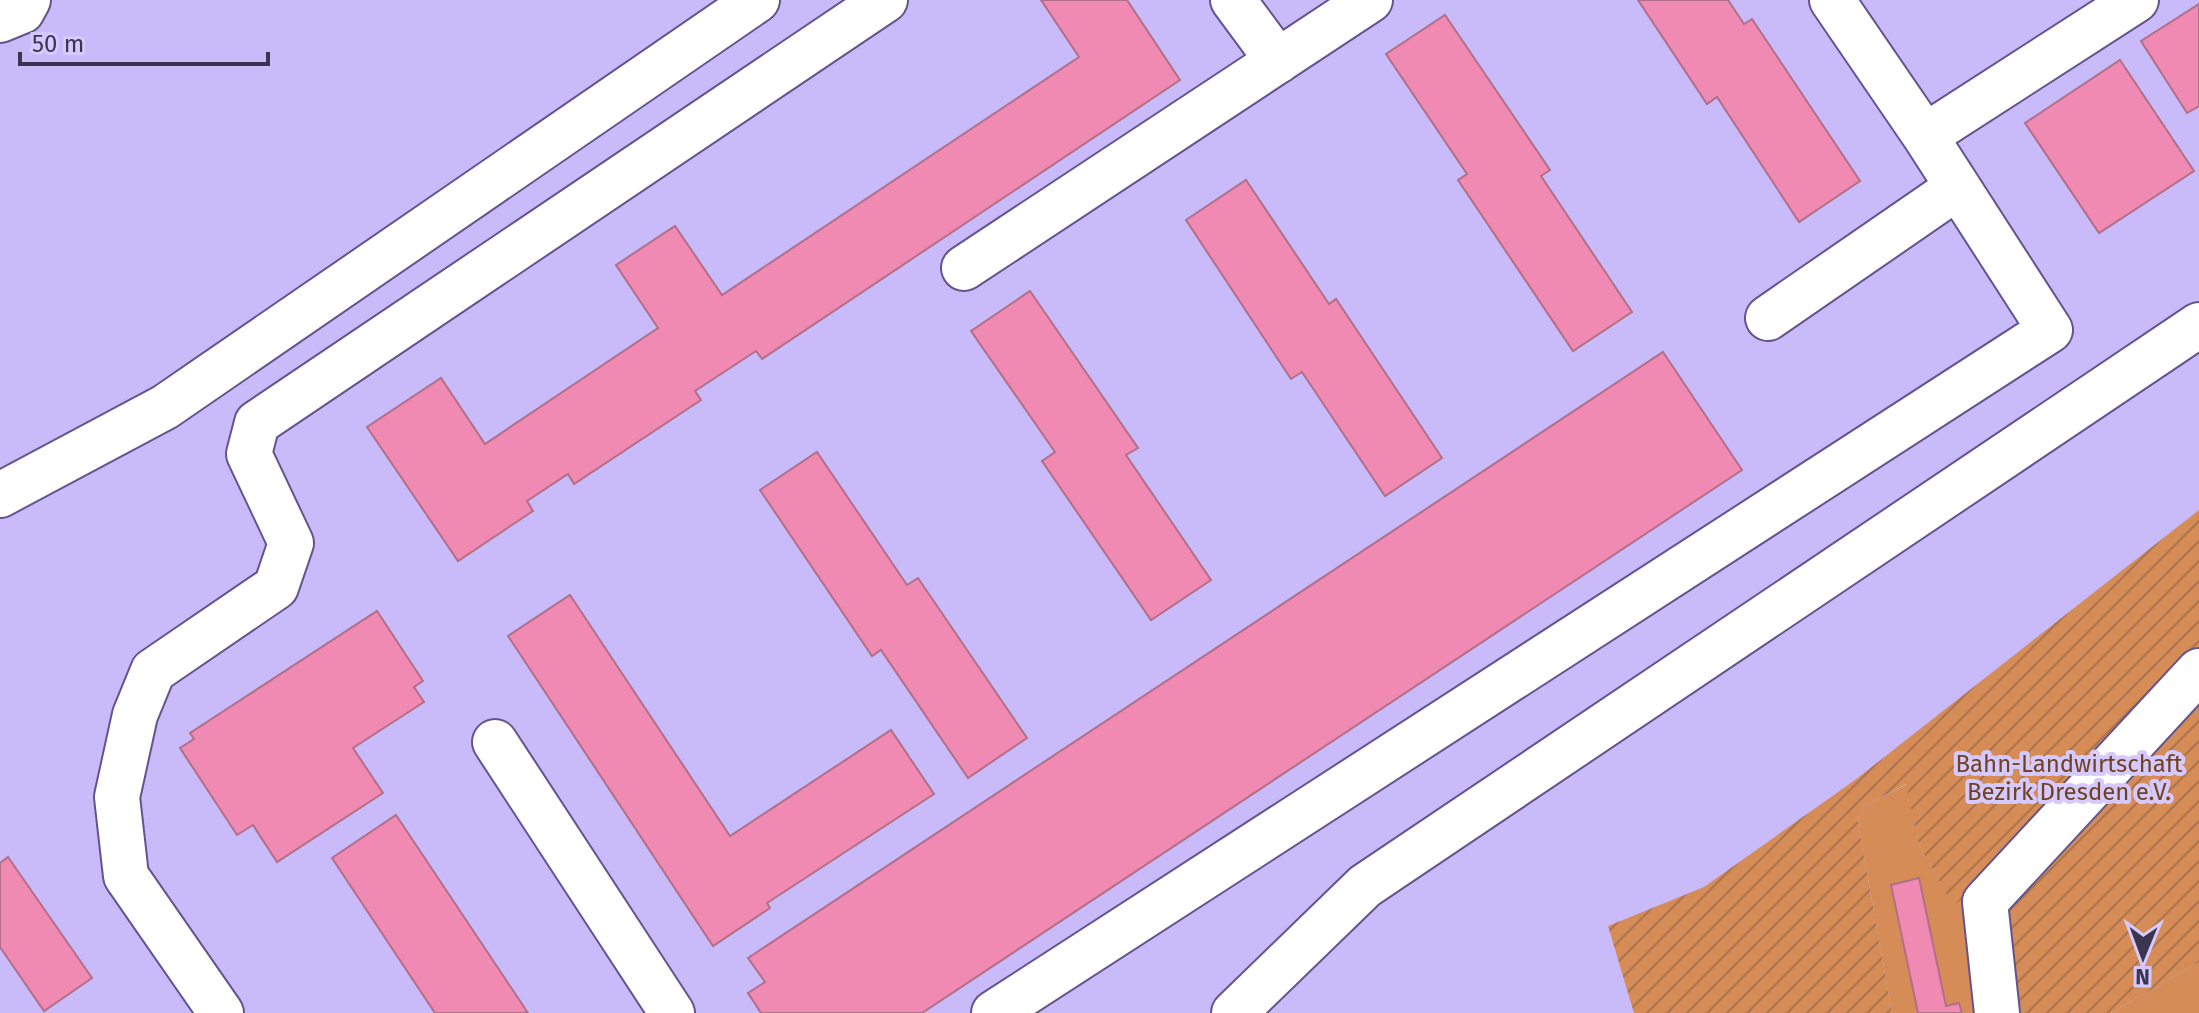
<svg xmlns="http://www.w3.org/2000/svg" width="2199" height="1013" font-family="'Fira Sans',sans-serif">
	<defs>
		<pattern id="garden-furrows" width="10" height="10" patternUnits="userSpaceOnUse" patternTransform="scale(2)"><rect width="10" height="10" fill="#d58c57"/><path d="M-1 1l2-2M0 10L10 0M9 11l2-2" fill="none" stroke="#ae734a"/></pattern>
	</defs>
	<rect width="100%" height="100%" fill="#c9bafa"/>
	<path fill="#d58c57" d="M1907,784L1919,845L1953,904L1991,881L2007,1013H1892L1857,817L1869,804Z
		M2199,962V1013H2111Z"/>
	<path fill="url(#garden-furrows)" d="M2199,510V962L2111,1013H2007L1990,882L1953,905L1919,845L1906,784L1869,804L1857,817L1892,1013H1634L1608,926L1704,887L1855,780Z"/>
	<path fill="#f18ab3" stroke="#b26f89" stroke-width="2" d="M1041,0H1127L1180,80L762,359L756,351L695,391L701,400L574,484L568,474L527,501L533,511L458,561L367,427L441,378L485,444L658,328L616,265L675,226L722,295L1079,57Z
		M1638,0H1728L1744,24L1752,19L1860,181L1799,222L1717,97L1707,104Z
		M2199,4V106L2187,113L2141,41Z
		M1445,15L1550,170L1541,176L1632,312L1573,351L1458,180L1467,174L1386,54Z
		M2120,60L2194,171L2099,233L2025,123Z
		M1246,180L1329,304L1336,299L1442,458L1385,496L1302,372L1291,379L1186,220Z
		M1030,291L1138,448L1126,455L1211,580L1151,620L1042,461L1055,452L971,331Z
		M1663,352L1742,470L922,1013H761L748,993L765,982L748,958Z
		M817,452L907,585L918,578L1027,738L968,778L881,650L872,656L760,490Z
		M570,595L730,836L891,730L934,794L767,903L770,908L713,946L508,636Z
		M377,611L423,681L414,687L424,702L353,748L383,793L277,862L253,825L237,835L180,748L194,739L190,733Z
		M396,815L528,1013H435L332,858Z
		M8,857L92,978L44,1011L0,947V863Z
		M1919,878L1946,1006L1959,1003L1962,1013H1918L1891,885Z"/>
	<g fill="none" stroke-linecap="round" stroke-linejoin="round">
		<g stroke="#64548d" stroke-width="48">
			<path id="minor" d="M1233,0L1278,61
				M1832,0L1925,136
				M0,20L22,11L28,0
				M964,268L1370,0
				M1768,318L1955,189
				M0,495L165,407L757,0
				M495,742L672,1013
				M221,1013L126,876L117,797L135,715L153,671L276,587L291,543L249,454L257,423L885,0
				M994,1013L2050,330L1925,136L2136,0
				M1234,1013L1365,886L2199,325
				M1997,1013L1985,902L2199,671"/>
		</g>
		<use href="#minor" stroke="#fff" stroke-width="44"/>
	</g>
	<g text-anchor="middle" stroke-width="8" stroke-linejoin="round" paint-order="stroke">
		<g font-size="24" fill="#6f4220" stroke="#d5c9fd">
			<text x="2069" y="772">Bahn-Landwirtschaft<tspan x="2069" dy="28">Bezirk Dresden e.V.</tspan></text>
		</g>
	</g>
	<g transform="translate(2143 957) rotate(181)" stroke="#d5c9fd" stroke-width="6" paint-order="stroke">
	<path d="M0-6L14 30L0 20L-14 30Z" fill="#3b354f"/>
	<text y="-12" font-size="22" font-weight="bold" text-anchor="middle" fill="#3b354f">N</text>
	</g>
	<path d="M20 52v12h248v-12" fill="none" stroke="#3b354f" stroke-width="4"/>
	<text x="32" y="52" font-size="24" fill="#3b354f" stroke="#d5c9fd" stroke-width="6" paint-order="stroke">50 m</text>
</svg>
